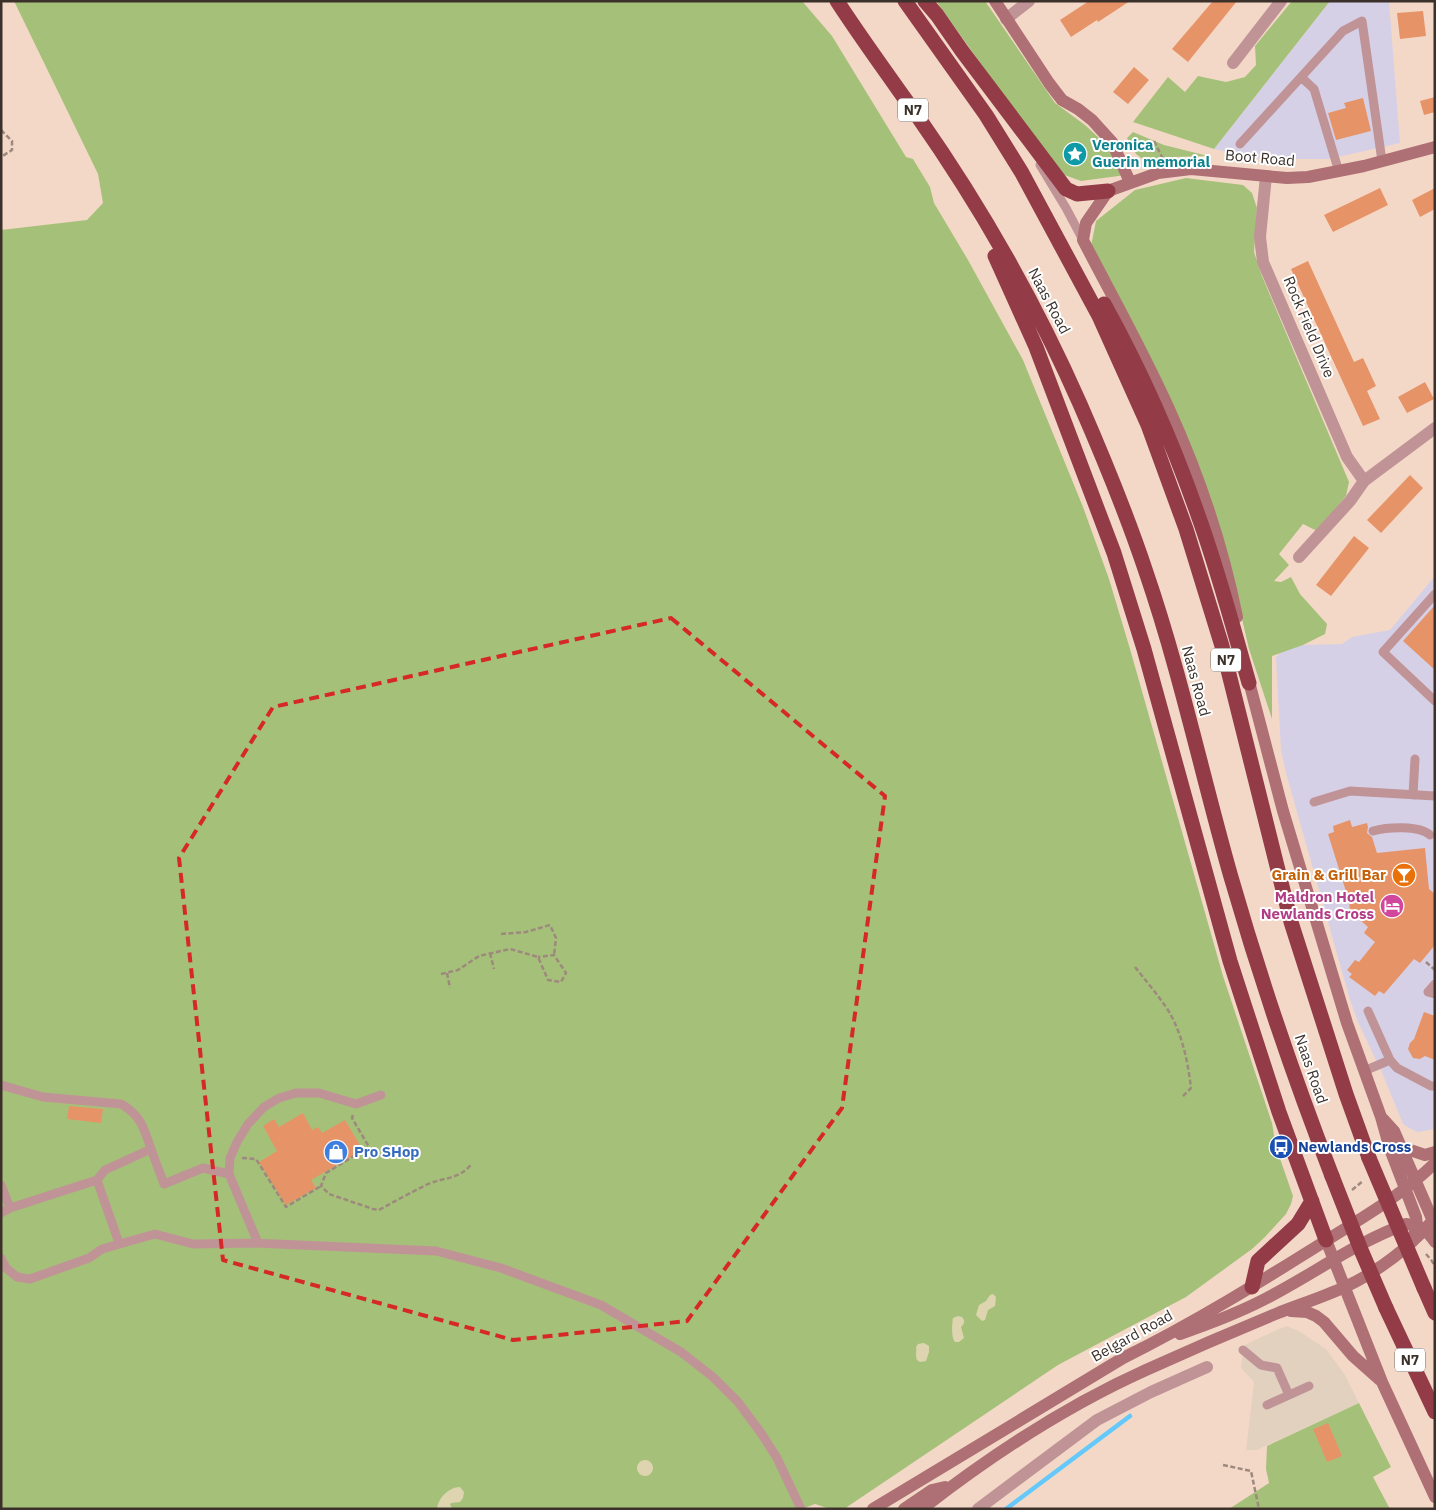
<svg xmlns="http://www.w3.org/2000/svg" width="1436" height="1510" font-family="'IBM Plex Sans',sans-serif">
	<rect width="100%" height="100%" fill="#f4d8c7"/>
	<path fill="#d6d0e6" d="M1330,1H1389L1400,143L1329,159H1260L1214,149Z
		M1435,576V1129L1418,1132L1411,1129L1403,1124L1383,1075L1358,1022L1350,1000L1286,773L1281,750L1276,658L1281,651L1303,645L1342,644L1352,637L1390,630Z"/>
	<path fill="#e3d1c0" d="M1286,1326L1299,1331L1326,1349L1345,1375L1359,1403L1257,1450H1246L1254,1382L1241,1368L1243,1350L1246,1344Z"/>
	<path fill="#a5c179" d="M14,1H802L832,36L906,157L913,159L930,187L934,203L968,260L1023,360L1083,507L1109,579L1130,649L1223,976L1272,1123L1276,1147L1293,1196L1291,1204L1286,1214L1265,1237L1252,1249L1186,1297L1058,1365L844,1509H830L815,1504L802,1509H1V230L87,220L103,203L98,174Z
		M936,1H985L1055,103L1085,125L1111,149L1126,175L1081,181L1059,173Z
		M1292,1H1330L1214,149L1133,122L1168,77L1185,92L1198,76L1226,82L1245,77L1256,65L1255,46Z
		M1133,132L1164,145L1208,156L1176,157L1145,161L1136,154L1127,138Z
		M1186,178L1243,185L1252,193L1257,208L1254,252L1262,276L1349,482L1346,496L1317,531L1303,524L1279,554L1289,565L1274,581L1281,582L1291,577L1300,594L1327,624L1325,634L1303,645L1272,656V719L1249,649L1238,602L1091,246L1096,221L1135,190Z
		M1359,1403L1391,1467L1373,1477L1390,1509H1229L1269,1483L1266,1469L1267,1446Z"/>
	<path fill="#ded5b0" d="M993,1294L996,1297L995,1306L988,1310L985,1320L982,1321L976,1315L979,1305L986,1301L990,1295Z
		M958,1316L962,1317C965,1321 965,1323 961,1327L964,1338L959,1342H955C951,1337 952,1324 953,1318Z
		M924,1343L929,1346V1352L926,1361L920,1362L917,1360C915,1355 917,1352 916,1347L918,1344Z
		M637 1468a8 8 0 1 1 16 0a8 8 0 1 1-16 0Z
		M460,1487L464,1492L463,1498L460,1502L451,1503L450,1505L453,1509H437C438,1498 449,1487 460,1487Z"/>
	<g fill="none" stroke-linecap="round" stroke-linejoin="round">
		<path stroke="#63c9fa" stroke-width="4.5" d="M1006,1509L1130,1416"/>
	</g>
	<path fill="#e79368" d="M1089,1H1130L1098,22L1097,20L1071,37L1060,20Z
		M1213,1H1237L1188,62L1172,49Z
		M1423,11L1426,36L1400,39L1397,13Z
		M1134,67L1149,80L1128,104L1113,92Z
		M1435,97V112L1424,115L1420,101Z
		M1363,98L1371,131L1336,140L1328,113L1346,108L1344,103Z
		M1380,188L1388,205L1333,232L1324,215Z
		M1435,188V209L1420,217L1412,200Z
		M1308,261L1354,362L1363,358L1376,386L1367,391L1380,419L1363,426L1291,269Z
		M1425,382L1434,399L1407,413L1398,397Z
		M1410,475L1423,488L1381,533L1367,520Z
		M1354,536L1369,548L1331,596L1316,585Z
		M1435,605V670L1403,641Z
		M1350,820L1352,827L1367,823L1368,827L1367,833L1372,837L1377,853L1425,848L1429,889L1435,894V945L1420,963L1414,959L1384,994L1379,991L1375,996L1349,977L1352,974L1347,970L1355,960L1359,962L1375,942L1364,933L1368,927L1350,911L1349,901L1328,834L1334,832L1333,826Z
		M1424,1012L1435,1016V1060L1425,1056L1420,1059L1413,1058L1408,1049L1410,1043L1414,1039Z
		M69,1106L103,1109L101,1123L67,1119Z
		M303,1113L312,1130L318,1127L322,1133L345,1120L363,1150L311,1180L316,1188L286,1205L259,1162L277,1151L263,1126L274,1119L279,1127Z
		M1328,1423L1342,1456L1327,1462L1313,1429Z"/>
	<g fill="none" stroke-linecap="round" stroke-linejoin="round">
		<path stroke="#9d897d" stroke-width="2.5" stroke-dasharray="5 2.5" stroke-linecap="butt" d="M1,130L12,141V150L1,157
			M1154,141L1163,159
			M501,934L526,932L550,925L556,938L554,955
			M490,953L494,969
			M1426,962L1435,970
			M1135,967C1146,981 1158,995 1168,1010C1182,1033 1188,1062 1191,1088L1182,1097
			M447,973L450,988
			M441,974L458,970L479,956L510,949L538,957L548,980L561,982L566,973L554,955L538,957
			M353,1115L352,1118L369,1147L326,1173L321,1186L329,1194L373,1209L379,1210C395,1201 412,1192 428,1184C445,1177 457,1180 471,1165
			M242,1158L256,1159L286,1207L321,1186
			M1352,1190L1363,1181
			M1426,1254L1432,1261L1435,1267
			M1223,1465L1251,1471L1259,1509"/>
		<path stroke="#c09497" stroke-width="9" d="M1301,77L1314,89L1339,172
			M1240,144L1343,31L1362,21L1382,161
			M1040,165L1066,208L1083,240
			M1435,594L1383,652L1435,701
			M1413,795L1415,759
			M1314,802L1350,791L1435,796
			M1373,831C1387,827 1419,825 1430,835
			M1435,984L1428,992L1435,994
			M1368,1011L1390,1060L1397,1068L1431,1086H1435
			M1364,1071L1390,1060
			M1,1085L43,1097L121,1104C141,1115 144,1129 151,1149
			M97,1180L119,1243
			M1,1185L10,1208
			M1,1213L10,1208L97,1180L105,1170L151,1149L164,1184L203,1168L229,1174
			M258,1243L229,1174L230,1158L237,1142L248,1124L264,1107L279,1098L296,1093H319L356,1104L381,1095
			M1,1258L6,1268L17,1277L30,1279L89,1258L102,1249L155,1234L193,1244L253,1243L436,1251L501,1268L601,1305L681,1352L713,1377L738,1402L761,1433L777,1458L801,1509
			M1243,1350L1261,1365L1277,1368L1289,1395
			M1267,1405L1309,1386"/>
		<path stroke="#c09497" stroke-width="12" d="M1006,19L1029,1
			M1233,63L1281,1
			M1266,176L1260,237L1263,262L1347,457L1364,481
			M1299,557L1350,501L1364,481L1435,428
			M978,1509L1097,1420L1151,1392L1207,1367"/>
		<path stroke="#ae7075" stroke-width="12" d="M995,1L1049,83L1062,100L1078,109L1092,120L1112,142L1130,182
			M1237,617C1223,547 1198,473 1169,409C1143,351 1112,296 1083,240L1086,223L1108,191L1158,173L1191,169L1287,178L1308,177L1364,166L1435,147
			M1247,674L1283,811L1347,1023L1381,1117L1390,1149L1416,1217L1417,1225L1412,1242
			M1383,1119L1394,1131L1433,1221L1434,1226
			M1401,1147L1425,1155L1435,1152
			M1326,1240L1382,1382L1435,1497
			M1291,1311L1307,1312L1316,1316L1324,1322L1353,1356L1380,1380
			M1180,1334C1209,1324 1238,1313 1265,1299C1312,1275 1356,1242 1406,1224C1421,1225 1427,1230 1435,1242
			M873,1509L1123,1358C1194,1323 1260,1282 1327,1240C1365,1216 1402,1195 1435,1163
			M904,1509L932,1490L945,1487
			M922,1509C990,1456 1068,1405 1146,1370C1190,1350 1234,1331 1278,1313C1301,1304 1323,1297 1345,1287C1379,1271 1410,1247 1435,1218"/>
		<path stroke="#933c48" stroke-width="15" d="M837,1C863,41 891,79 918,117C981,207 1036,304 1080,404C1104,459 1127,515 1146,572C1180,671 1202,775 1231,877C1260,978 1294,1078 1332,1176
			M905,1L986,115L1022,173L1099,316L1148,425L1186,529L1222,646L1291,922L1346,1094L1369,1158
			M925,1L937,15L962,51L1066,189L1077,194L1108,191
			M995,256L1036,347L1114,553L1144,649L1230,961L1279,1112L1326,1240
			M1104,304C1141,371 1173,443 1198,515C1218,570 1233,627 1249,683
			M1252,1287L1258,1261L1298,1224L1312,1201
			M1424,1288L1435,1313
			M1386,1308L1435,1412"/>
		<path stroke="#933c48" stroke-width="15" d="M1369,1158L1424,1288
			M1332,1176L1361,1250L1386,1308"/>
	</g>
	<path fill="none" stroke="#d62828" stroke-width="4" stroke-dasharray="10 6" stroke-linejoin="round" d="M671,618L885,796L842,1108L687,1321L513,1340L223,1260L179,858L273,707Z"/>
	<defs>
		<g id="sight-disc" transform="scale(1.25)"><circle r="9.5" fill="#0f9aa8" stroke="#fff"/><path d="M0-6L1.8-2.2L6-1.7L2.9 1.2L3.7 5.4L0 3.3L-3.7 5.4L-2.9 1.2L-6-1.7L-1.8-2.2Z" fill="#fff"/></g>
		<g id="bar-disc" transform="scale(1.25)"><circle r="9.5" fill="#e8710a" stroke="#fff"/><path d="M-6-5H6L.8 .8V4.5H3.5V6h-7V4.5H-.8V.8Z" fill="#fff"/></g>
		<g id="hotel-disc" transform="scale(1.25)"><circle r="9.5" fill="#d1479c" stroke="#fff"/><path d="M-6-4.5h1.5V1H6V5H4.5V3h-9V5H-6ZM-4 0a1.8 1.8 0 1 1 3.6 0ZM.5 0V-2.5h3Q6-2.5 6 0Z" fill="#fff"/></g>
		<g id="bus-disc" transform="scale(1.25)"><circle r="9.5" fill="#1a4fb4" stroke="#fff"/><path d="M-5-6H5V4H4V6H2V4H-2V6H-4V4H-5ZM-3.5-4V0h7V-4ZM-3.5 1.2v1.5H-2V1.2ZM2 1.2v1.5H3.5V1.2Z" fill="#fff"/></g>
		<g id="shop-disc" transform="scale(1.25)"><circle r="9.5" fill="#3f7fe0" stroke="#fff"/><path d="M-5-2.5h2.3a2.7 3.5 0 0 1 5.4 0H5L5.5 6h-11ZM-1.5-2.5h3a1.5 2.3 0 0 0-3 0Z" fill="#fff"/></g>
	</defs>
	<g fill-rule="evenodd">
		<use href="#sight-disc" x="1075" y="154"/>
		<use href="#bar-disc" x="1404" y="875"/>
		<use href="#hotel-disc" x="1392" y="906"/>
		<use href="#bus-disc" x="1281" y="1147"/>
		<use href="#shop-disc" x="336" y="1152"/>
	</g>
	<g text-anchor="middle" stroke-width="4" stroke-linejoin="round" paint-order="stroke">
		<g fill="#fff" stroke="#766f6a" stroke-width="1">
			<rect x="898" y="98.5" width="30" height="23" rx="4"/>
			<rect x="1211" y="648.5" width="30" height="23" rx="4"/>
			<rect x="1395" y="1348.5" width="30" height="23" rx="4"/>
		</g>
		<g font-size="14" font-weight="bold" fill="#3b312a">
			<text x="913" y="115">N7</text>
			<text x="1226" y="665">N7</text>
			<text x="1410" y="1365">N7</text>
		</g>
		<g font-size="15" font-weight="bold" fill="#0d838f" stroke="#fff" text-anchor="start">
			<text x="1092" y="150">Veronica<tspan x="1092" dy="17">Guerin memorial</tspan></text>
		</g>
		<g font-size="15" fill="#3b312a" stroke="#fff">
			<text transform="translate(1260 158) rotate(5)" y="5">Boot Road</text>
			<text transform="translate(1049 301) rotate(62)" y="5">Naas Road</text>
			<text transform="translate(1309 327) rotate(67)" y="5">Rock Field Drive</text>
			<text transform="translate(1196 681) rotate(75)" y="5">Naas Road</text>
			<text transform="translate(1311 1069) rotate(71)" y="5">Naas Road</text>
			<text transform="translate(1132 1336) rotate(-29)" y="5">Belgard Road</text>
		</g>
		<g font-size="15" font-weight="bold" fill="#c56008" stroke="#fff" text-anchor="end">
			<text x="1386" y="880">Grain &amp; Grill Bar</text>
		</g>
		<g font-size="15" font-weight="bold" fill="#b23c85" stroke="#fff" text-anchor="end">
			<text x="1374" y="902">Maldron Hotel<tspan x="1374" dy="17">Newlands Cross</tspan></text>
		</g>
		<g font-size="15" font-weight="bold" fill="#164399" stroke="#fff" text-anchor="start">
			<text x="1298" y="1152">Newlands Cross</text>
		</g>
		<g font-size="15" font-weight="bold" fill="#366cbe" stroke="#fff" text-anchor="start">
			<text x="354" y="1157">Pro SHop</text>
		</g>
	</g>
	<rect width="1436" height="1510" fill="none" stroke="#3b312a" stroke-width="5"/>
</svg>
